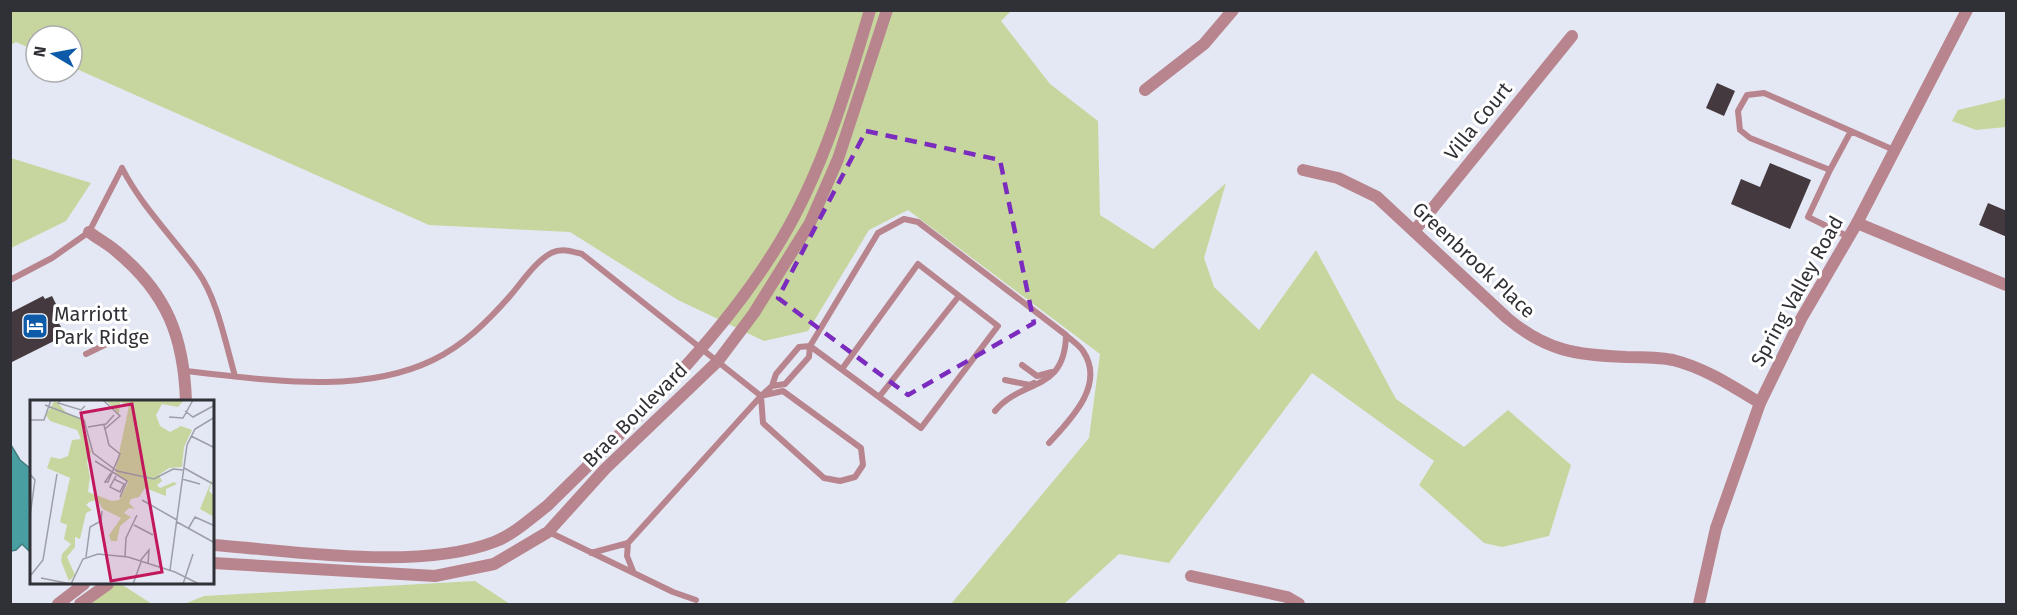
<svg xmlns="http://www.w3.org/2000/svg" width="2017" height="615" font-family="'Fira Sans',sans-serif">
	<rect width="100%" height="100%" fill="#e4e8f4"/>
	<path fill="#c7d69e" d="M11,10L1011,11L1001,21L1050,84L1098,121L1100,215L1153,249L1226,183L1204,258L1214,287L1259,330L1316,250L1396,399L1464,447L1508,410L1571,465L1549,536L1502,547L1484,543L1419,485L1434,461L1312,373L1169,563L1119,554L1064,604H951L1089,438L1100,354L908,210L869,230L808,331L764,341L678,300L570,232L429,225L72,67V36H36V51L16,42L11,45Z
		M2006,94V127L1976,130L1952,121L1958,110L2004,99Z
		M11,158L91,183L66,221L11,248Z
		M475,581L510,604H184L204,596Z
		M98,584H121L152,604H74Z"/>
	<path fill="#489ea0" stroke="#417d80" stroke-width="1.5" d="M11,445L20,460L31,469V553L22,544L16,550L11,551Z"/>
	<path fill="#44393e" d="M1717,83L1735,91L1724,116L1706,108Z
		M1770,163L1811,180L1790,229L1731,204L1741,179L1760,187Z
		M1988,203L2007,211V237L1979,225Z
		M43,296L45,299L52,296L61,314L55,317L66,335L10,363V313Z"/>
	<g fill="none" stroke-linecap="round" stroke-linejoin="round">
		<path stroke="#b8858e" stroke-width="6" d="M122,168C142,207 173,237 198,272C217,298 226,345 235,376
			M1830,170L1851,131
			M1849,237L1808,217L1830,170L1750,138L1740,130L1738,111L1747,95L1764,93L1894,150
			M10,280L52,258L89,232L122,168
			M86,354L123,336
			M1022,365L1037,376L1052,372
			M185,371C263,379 359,396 433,360C464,345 488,321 510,296C522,282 535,262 551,253C562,248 571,251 582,254L761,396L763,423L824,478L840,481L855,477L863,465L861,448L783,391L761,396
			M1005,380L1030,385L1034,383
			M772,386L776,374L799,347L810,346L921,428L998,326L918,264L842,369
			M879,397L959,296
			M995,411C1022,378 1065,393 1066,335
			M549,532L673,592L696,600
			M628,543L627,556L633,571
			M591,553L628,543L761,396L772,386L785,384L809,357L810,346L878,233L904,219L918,222L1066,335C1071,340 1079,345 1083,351C1106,385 1070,420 1049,443"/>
		<path stroke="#b8858e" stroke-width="12" d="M1145,90L1204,44L1233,10
			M1303,170L1338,178L1377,197L1507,318C1546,351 1576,355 1626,357C1641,357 1658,357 1673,360C1705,368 1732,386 1760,403
			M1857,223L2006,285
			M1415,230L1572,36
			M89,232C98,239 108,244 116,251C167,293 184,337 186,402
			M213,545C295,551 418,571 494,542C513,535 530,519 547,506C630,424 720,342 781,240C823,170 847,88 870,10
			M213,563L435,576L494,564L548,532L605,469L718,361L754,313L810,223L838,159L887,10
			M1191,576L1287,597L1299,604
			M58,604L84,584
			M80,604L108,584"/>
		<path stroke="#b8858e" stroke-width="12" d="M1699,604L1716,528L1760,403L1801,319L1857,223L1967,10"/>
	</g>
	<path fill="none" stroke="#7b2cbf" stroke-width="4.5" stroke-dasharray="12 8" stroke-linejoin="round" d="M866,131L1000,160L1034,323L908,395L778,298Z"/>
	<defs>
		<g id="hotel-square" transform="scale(1.35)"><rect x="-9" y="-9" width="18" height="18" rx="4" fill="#0d5aa9" stroke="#fff"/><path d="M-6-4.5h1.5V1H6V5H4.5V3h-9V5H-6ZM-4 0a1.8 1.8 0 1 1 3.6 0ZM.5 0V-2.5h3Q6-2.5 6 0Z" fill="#fff"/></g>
	</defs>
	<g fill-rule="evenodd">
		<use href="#hotel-square" x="35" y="326"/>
	</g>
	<g text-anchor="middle" stroke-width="6" stroke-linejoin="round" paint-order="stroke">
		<g font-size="20" fill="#303136" stroke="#fff">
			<text transform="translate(1478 121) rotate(-51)" y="7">Villa Court</text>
			<text transform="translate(1474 260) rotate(43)" y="7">Greenbrook Place</text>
			<text transform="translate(1797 291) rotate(-61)" y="7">Spring Valley Road</text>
			<text transform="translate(635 415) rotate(-45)" y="7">Brae Boulevard</text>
		</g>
		<g font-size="20" fill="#303136" stroke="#fff" text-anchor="start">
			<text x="54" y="321">Marriott<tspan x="54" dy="23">Park Ridge</tspan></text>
		</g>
	</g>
	<g transform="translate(30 400)">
		<rect width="184" height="184" fill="#e4e8f4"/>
		<path d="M25,0L36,12L56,21L54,26L61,52L57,62L60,77L58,92L82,101L89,100L98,83L85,72L99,6L90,2L89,14L76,0H154L148,7L132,4L126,15L130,26L140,32L151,26L162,30L154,47L152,67L139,68L129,75L132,81L127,85L130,88L144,82L147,84L136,89V96L115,88L109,97L101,99L99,103L105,109L99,108L94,113L101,117L90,126L87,141H81L79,135L91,118L73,109L67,100L59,102L56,105L62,110L56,113L50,139L45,137V147L37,157L45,175L39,181L31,161L32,154L41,144L34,139L37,125L30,122L40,78L17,68L21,57L30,59L38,56L42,40L51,39L47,30L20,21L16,15ZM184,75L179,91L184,96V117L170,109Z" fill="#c7d69e"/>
		<path fill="none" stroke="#9c9fa8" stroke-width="1.5" d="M31,0L28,3L51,10L55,6M73,0L90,16L75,29M15,5L54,20L63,53L87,71L124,79L143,69L153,70M155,11L163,17L185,5M139,17L153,18L163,0M0,20H14L21,0M74,25L79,45L90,54L78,82H75L81,73M58,27L76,24L84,15M161,36L185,48M65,61L97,81L90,97M154,68L185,85M0,74L5,80L0,116M84,79L94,84L90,92L80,87L86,76M152,79L170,84M112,100L147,120M147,122L185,143M104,125L123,135M158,129L165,117L185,126M95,156L96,138L107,115M56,157L60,127L71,121L72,111M110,161L119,150L118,164M140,170L157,45L165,29L185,17M1,175L13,160L27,74M11,178L41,184M41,184L53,159L68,154L98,157L145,172L169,184M103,184L111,162M153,184L163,154"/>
		<path fill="#c2185b" fill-opacity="0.15" stroke="#c2185b" stroke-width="3" d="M102,4L132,172L81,181L51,13Z"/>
		<rect width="184" height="184" fill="none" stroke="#303136" stroke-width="3"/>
	</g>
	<rect width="2017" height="615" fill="none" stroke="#303136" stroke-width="24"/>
	<g transform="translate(54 54) rotate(280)"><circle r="28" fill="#ffffff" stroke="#acadaf" stroke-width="1.5"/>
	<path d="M0-4.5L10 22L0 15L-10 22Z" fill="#0d5aa9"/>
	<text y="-9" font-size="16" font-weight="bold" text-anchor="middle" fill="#303136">N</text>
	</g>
</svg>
